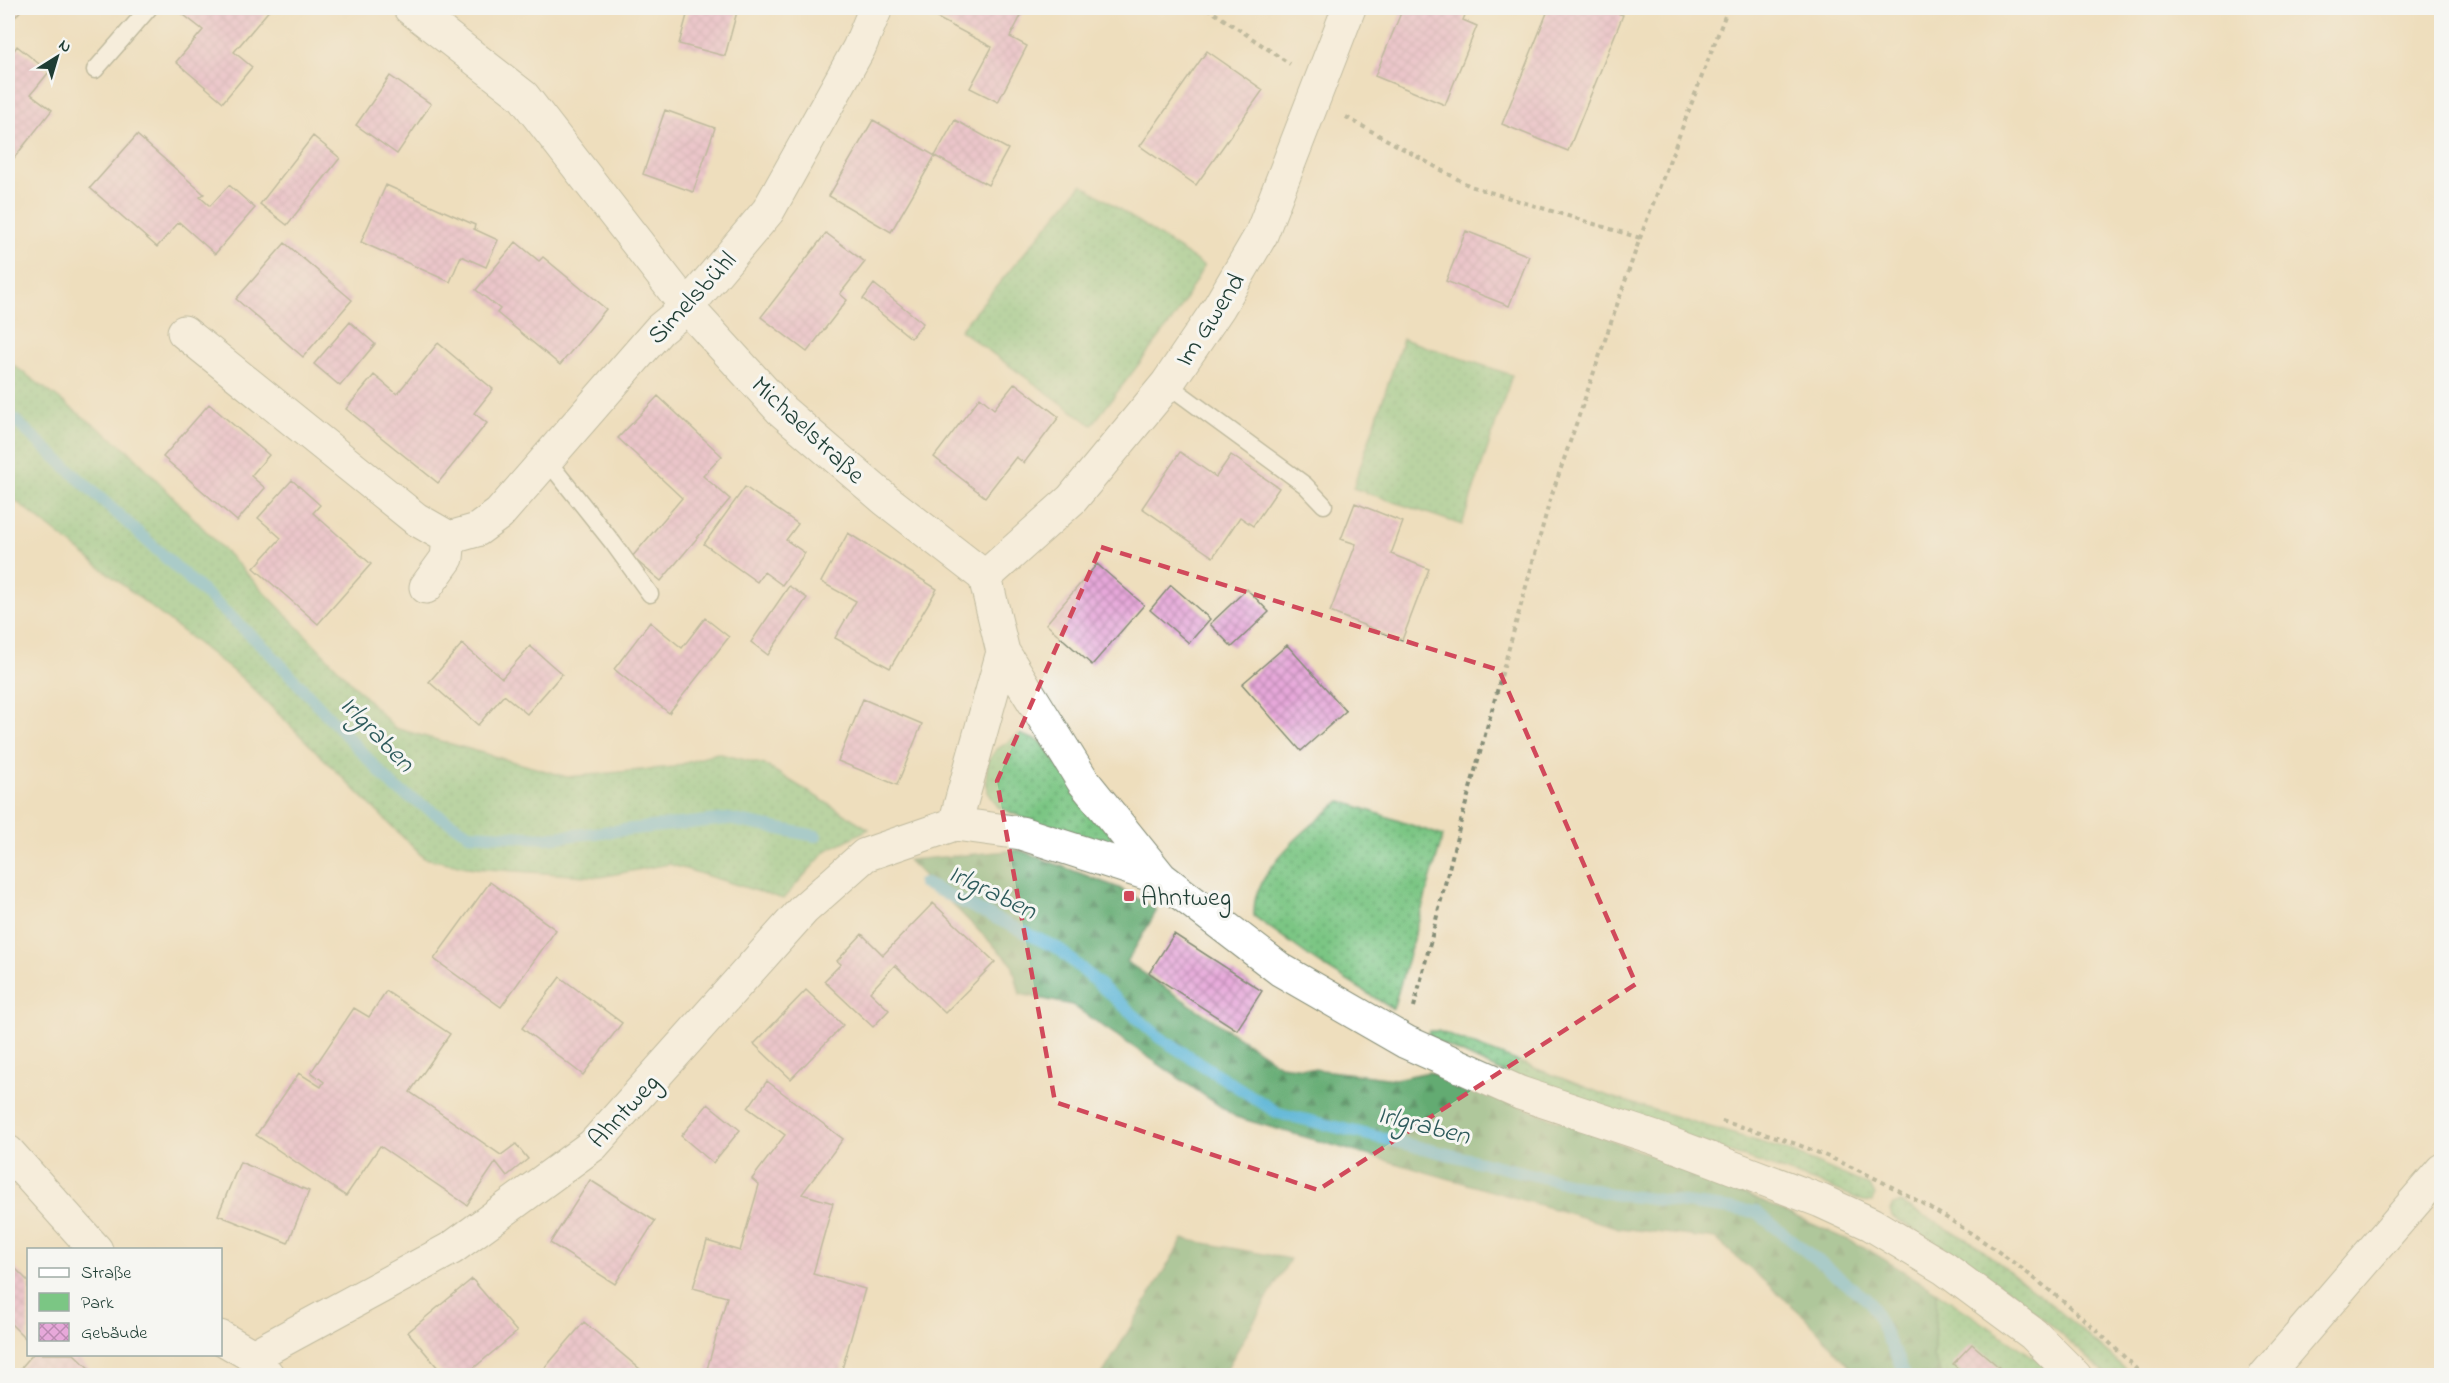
<svg xmlns="http://www.w3.org/2000/svg" width="2449" height="1383" font-family="'Indie Flower',sans-serif">
	<defs>
		<pattern id="green-dots" width="8" height="8" patternUnits="userSpaceOnUse" patternTransform="scale(1.5)"><rect width="8" height="8" fill="#7bc684"/><path d="M2 2h.1M6 6h.1" fill="none" stroke="#64a26d" stroke-width="1.8" stroke-linecap="round"/></pattern>
		<pattern id="forest-firs" width="22" height="20" patternUnits="userSpaceOnUse" patternTransform="scale(1.5)"><rect width="22" height="20" fill="#64ab72"/><path d="M5 1l3.5 6h-7zM16 11l3.5 6h-7z" fill="#528c5e"/></pattern>
		<pattern id="building-cross-hatch" width="8" height="8" patternUnits="userSpaceOnUse" patternTransform="scale(1.5)"><rect width="8" height="8" fill="#e7a8da"/><path d="M0 0l8 8M0 8l8-8" fill="none" stroke="#bb8ab2"/></pattern>
	</defs>
	<rect width="100%" height="100%" fill="#f6f6f2"/>
	<filter id="ink" filterUnits="userSpaceOnUse"><feTurbulence type="fractalNoise" baseFrequency=".0167" numOctaves="2"/><feDisplacementMap in="SourceGraphic" scale="12" xChannelSelector="R" yChannelSelector="G"/><feConvolveMatrix kernelMatrix="1 2 1 2 8 2 1 2 1" color-interpolation-filters="sRGB"/></filter>
	<filter id="wash" filterUnits="userSpaceOnUse"><feTurbulence type="fractalNoise" baseFrequency=".008" numOctaves="4" result="noise"/><feDisplacementMap in="SourceGraphic" scale="24" xChannelSelector="R" yChannelSelector="G"/><feGaussianBlur stdDeviation="1.35" result="paint"/><feColorMatrix in="noise" values="0 0 0 0 0 0 0 0 0 0 0 0 0 0 0 0 0 1.4 0 .05"/><feComposite in="paint" operator="in"/></filter>
	<g filter="url(#wash)">
		<rect width="100%" height="100%" fill="#eedebd"/>
		<path fill="url(#green-dots)" stroke="#4d825c" stroke-width="1.5" d="M1082,184L1204,266L1175,317L1092,425L960,330Z
			M1403,339L1512,375L1462,525L1353,488Z
			M8,361L128,450L395,728L567,777L673,767L717,753L765,765L869,829L827,850L783,899L669,864L600,877L472,868L424,858L243,679L8,495Z
			M1019,734L1041,742L1113,838L1107,846L1058,833L998,807L988,792L986,780L988,761L996,750Z
			M1341,801L1443,836L1393,1009L1320,964L1254,916C1254,909 1254,900 1257,893C1272,855 1310,826 1341,801Z
			M1429,1031H1438L1611,1097L1786,1150L1870,1186L1875,1195L1872,1202L1863,1201L1825,1185L1524,1082L1427,1037Z
			M1901,1203L1975,1244L2056,1308L2132,1375H2106C2042,1313 1970,1260 1892,1217L1890,1210L1893,1205Z
			M1937,1292L2047,1366L2056,1375H1942L1933,1358Z"/>
		<path fill="url(#forest-firs)" stroke="#427453" stroke-width="1.5" d="M1019,850L1119,888L1157,910L1127,962L1280,1065L1395,1079L1429,1072L1698,1173L1864,1247L1937,1292L1933,1358L1942,1375H1857L1805,1317L1716,1239L1619,1228L1236,1117L1072,1005L1020,994L1012,964L908,860Z
			M1183,1239L1290,1259L1223,1375H1102Z"/>
		<g fill="none" stroke-linecap="round" stroke-linejoin="round">
			<path stroke="#59b4d6" stroke-width="12" d="M8,414L267,650L395,788L469,834L546,838L728,819L816,836
				M923,883L1059,949L1160,1038L1278,1113L1612,1194L1756,1212L1870,1302L1906,1376"/>
		</g>
		<g id="blocks">
			<path fill="url(#building-cross-hatch)" d="M8,8H23L8,25Z
				M175,8H271L234,52L252,67L223,102L176,62L203,30Z
				M689,8H738L725,56L679,44Z
				M943,8H1025L1010,37L1027,46L998,102L970,88L992,47L937,18Z
				M1403,8H1468L1463,20L1477,26L1445,105L1375,76Z
				M1549,8H1603L1623,15L1568,151L1502,124Z
				M17,46L49,72L31,94L52,110L10,163L8,161V59Z
				M1207,51L1263,90L1196,185L1140,146Z
				M390,76L431,104L397,154L356,125Z
				M665,110L715,128L693,192L643,174Z
				M873,120L935,156L955,120L1008,149L988,185L935,156L891,232L829,196Z
				M137,135L204,194L200,197L210,206L229,185L255,208L215,254L179,222L157,247L90,188Z
				M313,136L340,158L287,225L260,204Z
				M386,185L475,225L474,229L498,240L486,267L461,256L450,282L361,242Z
				M1466,231L1529,256L1509,306L1446,281Z
				M826,233L865,262L840,294L847,300L807,352L761,317Z
				M516,242L539,261L543,257L606,309L560,365L497,313L500,309L476,290Z
				M285,243L352,300L303,357L236,299Z
				M874,284L923,323L911,338L863,299Z
				M350,322L375,344L340,386L314,364Z
				M438,343L493,389L474,413L487,423L438,483L346,409L374,375L397,394Z
				M1015,383L1059,417L1024,463L1016,457L985,497L934,457L980,397L994,409Z
				M658,396L722,456L703,476L730,499L661,581L632,557L682,498L618,438Z
				M209,404L269,455L251,476L265,488L237,521L163,457Z
				M1180,452L1216,477L1231,455L1279,488L1253,526L1240,517L1213,557L1142,508Z
				M292,480L320,505L313,513L371,564L318,624L254,568L281,538L258,518Z
				M745,487L798,524L786,540L805,553L782,585L764,572L757,582L704,544Z
				M1355,503L1403,522L1391,554L1429,569L1402,640L1330,612L1356,544L1341,539Z
				M848,533L937,589L890,668L835,638L856,601L821,582Z
				M1097,564L1144,605L1092,665L1046,624Z
				M1171,585L1210,619L1189,643L1150,610Z
				M789,586L807,598L768,655L751,642Z
				M1247,589L1269,612L1232,647L1210,624Z
				M705,618L729,637L669,713L614,669L650,622L682,648Z
				M462,644L502,678L530,646L562,674L527,714L504,695L478,725L429,682Z
				M1287,645L1346,711L1301,751L1242,684Z
				M863,699L922,724L897,785L838,761Z
				M490,882L556,930L501,1007L434,959Z
				M933,903L995,962L945,1013L895,965L870,992L889,1010L873,1027L824,981L841,964L837,961L862,934L883,955Z
				M1174,934L1262,991L1237,1030L1149,973Z
				M560,977L622,1023L583,1075L522,1028Z
				M806,990L843,1025L791,1079L754,1044Z
				M386,991L450,1034L410,1092L501,1155L516,1144L528,1159L507,1176L496,1162L467,1205L380,1146L346,1196L256,1135L299,1073L321,1087L324,1082L311,1072L354,1008L369,1017Z
				M767,1081L843,1139L802,1194L833,1203L813,1274L865,1289L840,1376H715L706,1373L727,1297L693,1288L707,1241L740,1251L759,1185L752,1179L785,1135L748,1108Z
				M708,1104L740,1130L713,1163L681,1136Z
				M240,1162L309,1191L288,1243L218,1215Z
				M590,1180L655,1221L615,1284L550,1243Z
				M15,1268L28,1281V1341L8,1321V1276Z
				M472,1279L517,1332L464,1376H441L443,1374L408,1332Z
				M584,1322L641,1370L637,1376H552L544,1369Z
				M1972,1344L1999,1367L1992,1376H1966L1953,1364Z
				M33,1354H74L97,1376H14Z"/>
		</g>
	</g>
	<g filter="url(#ink)">
		<use href="#blocks" fill-opacity="0" stroke="#868e78" stroke-width="1.5"/>
		<g fill="none" stroke-linecap="round" stroke-linejoin="round">
			<g stroke="#868e78" stroke-width="19">
				<path id="service" d="M95,70L149,8
					M1167,384L1305,485L1324,505
					M546,459L613,543L650,594"/>
			</g>
			<g stroke="#868e78" stroke-width="35">
				<path id="minor" d="M410,8L523,96L687,307L781,410L886,500L985,577L1003,652L1083,781L1161,878L1281,970L1406,1042L1520,1093L1655,1138L1821,1201L1871,1224L1944,1268L2033,1334L2075,1376
					M184,332L416,519L449,538L477,530L499,514L659,330L687,307L768,211L859,48L876,8
					M985,577L1072,499L1167,384L1219,307L1261,235L1349,8
					M426,587L447,558L449,538
					M955,824L1003,652
					M8,1152L96,1250
					M220,1337L253,1356L268,1376
					M253,1356L452,1248L593,1145L803,910L865,855L955,824L1021,833L1161,878
					M2265,1376L2442,1170"/>
			</g>
			<path stroke="#868e78" stroke-width="4" stroke-dasharray="4.5 4.5" stroke-linecap="butt" d="M1207,8L1290,64
				M1346,117L1470,186L1640,238
				M1414,1007L1460,825L1550,500L1640,238L1728,8
				M1722,1121C1744,1128 1767,1133 1788,1141C1922,1190 2044,1273 2143,1376"/>
			<use href="#service" stroke="#fff" stroke-width="16"/>
			<use href="#minor" stroke="#fff" stroke-width="33"/>
		</g>
	</g>
	<path d="M0 0H2449V1383H0ZM1101,547L1499,670L1636,984L1318,1190L1055,1102L997,781Z" fill="#eedebd" fill-opacity=".55" fill-rule="evenodd"/>
	<path fill="none" stroke="#d1495b" stroke-width="4.5" stroke-dasharray="12 8" stroke-linejoin="round" d="M1101,547L1499,670L1636,984L1318,1190L1055,1102L997,781Z"/>
	<rect fill="#d1495b" stroke="#f6f6f2" stroke-width="2" x="1123" y="890" width="12" height="12" rx="3"/>
	<g text-anchor="middle" stroke-width="6" stroke-linejoin="round" paint-order="stroke">
		<g font-size="26" fill="#1f3d34" stroke="#f6f6f2">
			<text transform="translate(691 297) rotate(-47)" y="9">Simelsbühl</text>
			<text transform="translate(1209 319) rotate(-57)" y="9">Im Gwend</text>
			<text transform="translate(809 429) rotate(43)" y="9">Michaelstraße</text>
			<text transform="translate(623 1110) rotate(-47)" y="9">Ahntweg</text>
		</g>
		<g font-size="26" fill="#1f3d34" stroke="#f6f6f2" text-anchor="start">
			<text x="1141" y="905">Ahntweg</text>
		</g>
		<g font-size="27" font-style="italic" fill="#2e5b5c" stroke="#f6f6f2">
			<text transform="translate(378 733) rotate(46)" y="9">Irlgraben</text>
			<text transform="translate(993 891) rotate(26)" y="9">Irlgraben</text>
			<text transform="translate(1424 1124) rotate(14)" y="9">Irlgraben</text>
		</g>
	</g>
	<rect width="2449" height="1383" fill="none" stroke="#f6f6f2" stroke-width="30"/>
	<rect x="27" y="1248" width="195" height="108" fill="#f6f6f2" stroke="#a0aca6" stroke-width="1.5"/>
	<rect x="39" y="1268" width="30" height="9" fill="#ffffff" stroke="#a0aca6" stroke-width="1.5"/>
	<text x="81" y="1278" font-size="18" fill="#1f3d34">Straße</text>
	<rect x="39" y="1293" width="30" height="18" fill="#7bc684" stroke="#a0aca6" stroke-width="1.5"/>
	<text x="81" y="1308" font-size="18" fill="#1f3d34">Park</text>
	<rect x="39" y="1323" width="30" height="18" fill="url(#building-cross-hatch)" stroke="#a0aca6" stroke-width="1.5"/>
	<text x="81" y="1338" font-size="18" fill="#1f3d34">Gebäude</text>
	<g transform="translate(57 57) rotate(37)" stroke="#f6f6f2" stroke-width="4.5" paint-order="stroke">
	<path d="M0-4.5L10 22L0 15L-10 22Z" fill="#1f3d34"/>
	<text y="-9" font-size="16" font-weight="bold" text-anchor="middle" fill="#1f3d34">N</text>
	</g>
</svg>
